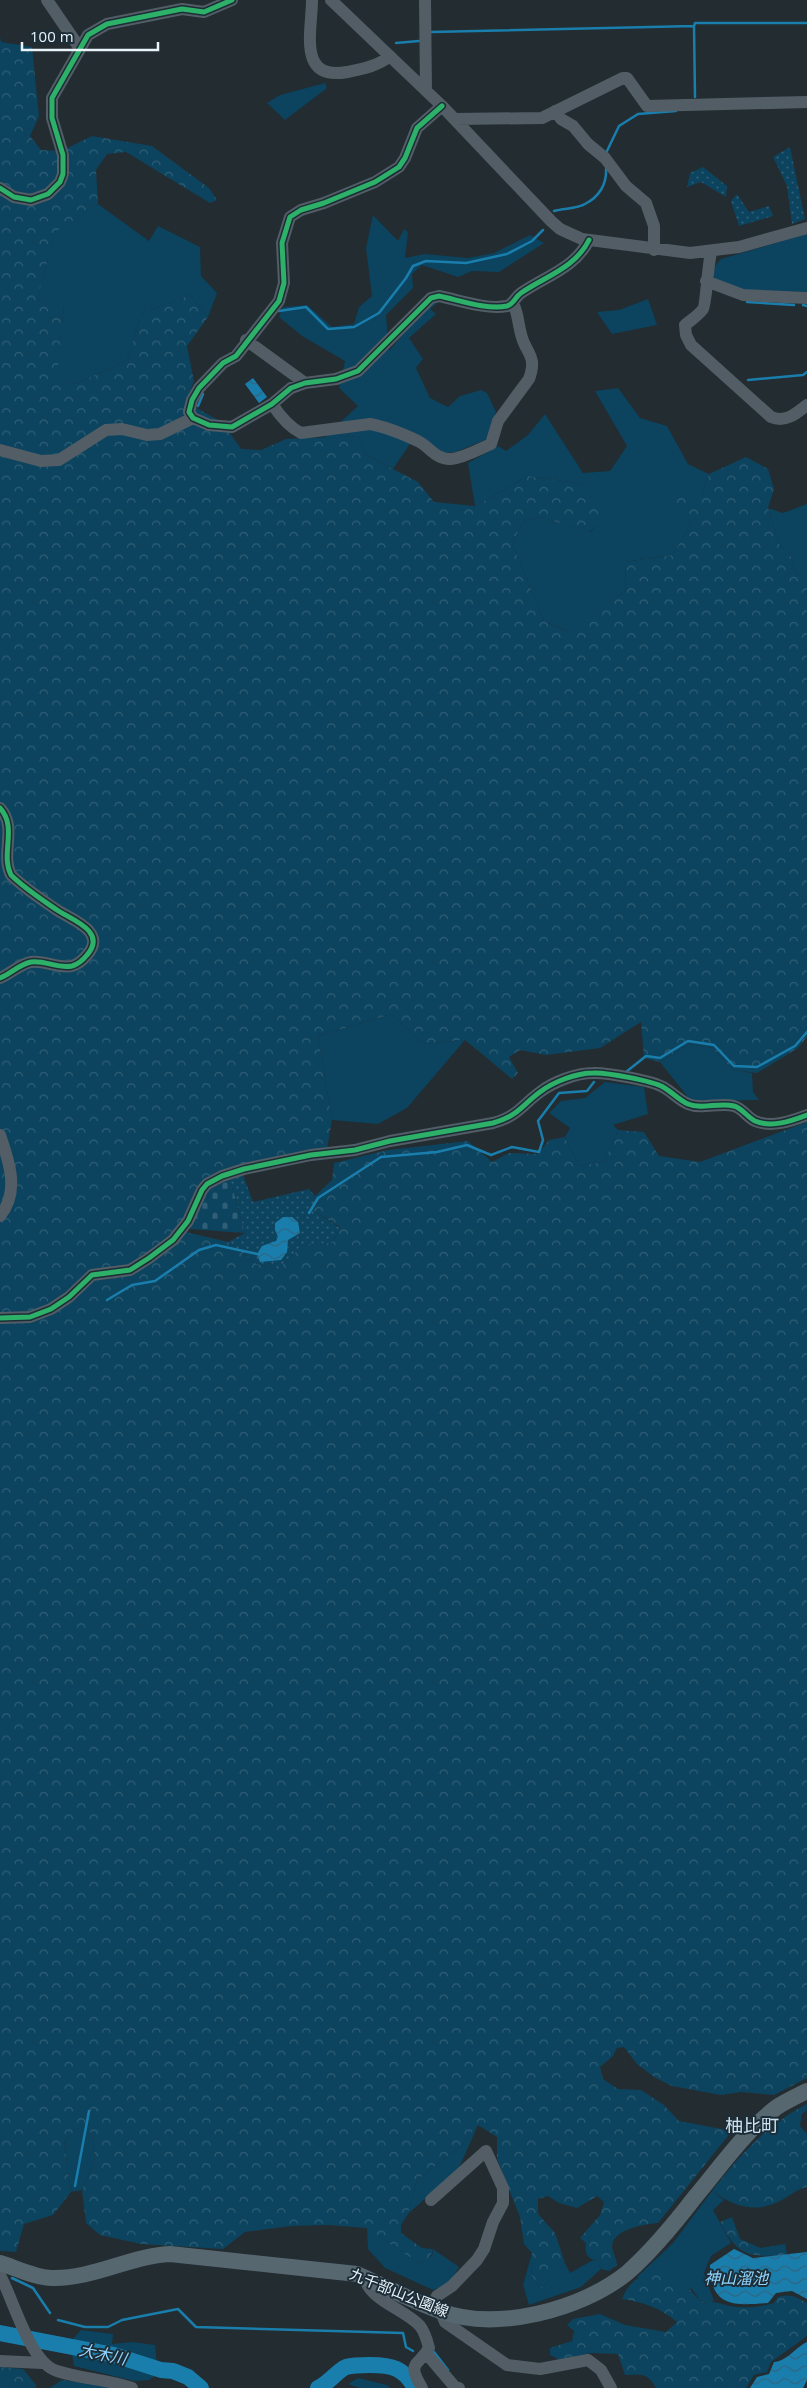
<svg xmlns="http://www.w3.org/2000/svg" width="807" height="2388" font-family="'Open Sans','Noto Sans JP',sans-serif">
	<defs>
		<pattern id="forest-crowns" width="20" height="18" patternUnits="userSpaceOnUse" patternTransform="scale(1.25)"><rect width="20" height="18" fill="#0c435e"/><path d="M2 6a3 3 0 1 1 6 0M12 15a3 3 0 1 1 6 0" fill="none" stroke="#2f5f76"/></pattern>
		<pattern id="cemetery-stones" width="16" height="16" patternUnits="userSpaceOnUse" patternTransform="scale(1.25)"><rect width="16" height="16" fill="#0c435e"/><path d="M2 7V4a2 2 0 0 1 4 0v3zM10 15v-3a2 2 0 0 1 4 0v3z" fill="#2f5f76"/></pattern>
		<pattern id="park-dots" width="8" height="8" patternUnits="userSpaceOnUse" patternTransform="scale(1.25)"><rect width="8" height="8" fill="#0c435e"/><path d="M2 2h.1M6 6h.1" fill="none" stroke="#2f5f76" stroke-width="1.8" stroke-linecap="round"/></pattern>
		<pattern id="water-waves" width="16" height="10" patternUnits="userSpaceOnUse" patternTransform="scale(1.25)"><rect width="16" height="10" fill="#1a7ead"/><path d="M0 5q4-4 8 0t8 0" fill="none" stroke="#2e6681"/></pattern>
	</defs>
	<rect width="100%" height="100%" fill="#222c31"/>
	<path fill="#0c435e" d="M325,83L327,88L285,120L267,103L280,95Z
		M98,204L149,241L158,226L200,247L201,276L217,293L208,317L190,295L142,313L127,360L76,384L56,377L64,306L37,300L55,231Z
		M373,215L398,241L404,229L408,232L405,258L425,254L468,258L494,253L530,235L544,243L499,272L472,271L458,277L422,265L412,274L413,288L386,315L389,351L430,302L441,300L430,309L436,314L409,338L423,359L416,368L430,398L448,407L460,396L481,390L487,393L496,412L487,439L456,452L442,453L416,435L393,469L366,455L358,436L323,438L358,406L339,388L345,361L302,336L279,317L283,307L307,305L332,327L354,324L359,307L372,296L366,248Z
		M807,234V292L740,290L716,282C711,273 713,267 721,259Z
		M648,299L657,325L612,334L597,312L619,310Z
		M618,388L640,418L667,426L688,464L709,474L701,497H677L691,522L673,555L625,562L626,590L567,631L544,621L512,543L524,521L540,517L590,532L603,520L584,484L528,476L475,506L468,463L498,446L506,451L528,435L545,414L583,473L610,471L627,446L595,391Z
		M807,504V577L796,574L790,554L779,544L768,508L783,513Z
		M392,1014L423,1044L465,1040L407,1108L378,1124L332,1120L318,1036Z
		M689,1044L712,1048L733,1070L752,1073L753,1092L759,1100L691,1101L660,1062Z
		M605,1082L644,1087L648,1114L613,1125L618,1130L604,1162L579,1166L565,1137L570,1128L549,1113L561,1101L585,1098Z
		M478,2125L459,2168L408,2214L417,2180L461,2146Z
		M77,2128L92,2133L95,2158L82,2190L71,2192L64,2142Z
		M712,2191L724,2200L713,2210L731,2243L711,2256L704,2273L714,2301L706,2303L700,2300L692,2289L671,2288L637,2277L673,2243Z
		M367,2228L420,2264L432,2256L433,2249L459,2267L449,2284L433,2290L385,2268L368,2249Z
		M532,2253L531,2275L541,2289L565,2263L570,2273L593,2260L598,2261L601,2269L581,2287L529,2305L523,2285Z
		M81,2330L113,2334L112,2344L132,2342L155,2345L158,2374L149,2380L134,2381L74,2366L70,2342Z
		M358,2378L387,2385L390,2388H359L348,2384Z"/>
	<path fill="url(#forest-crowns)" d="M0,37L1,42L32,47L39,116L30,136L41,150L61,151L92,136L152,146L209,188L217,200L210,203L126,152L107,154L96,170L98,204L55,232L37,300L64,305L57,377L76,384L127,360L142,313L190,295L208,317L187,346L194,381L186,402L223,423L241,449L261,450L286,439L358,436L366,455L418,482L434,502L475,506L528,476L584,484L604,520L589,532L540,517L524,521L512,543L544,621L566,631L626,590L625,562L673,555L691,522L674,500L677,497H701L709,474L746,457L768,469L774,489L768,508L779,544L790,554L796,574L807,577V1037L798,1048L757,1073L733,1070L712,1048L689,1044L660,1062L644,1058L641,1022L600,1048L546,1055L520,1050L509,1057L518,1073L512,1079L465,1040L423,1044L392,1014L318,1036L332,1120L327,1149L201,1182L183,1217L186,1232L228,1242L257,1264L278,1269L304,1244L333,1242L340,1227L314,1211L315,1196L332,1180L334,1163L388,1150L468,1141L492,1162L509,1153L538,1154L549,1140L565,1137L579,1166L604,1162L618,1130L644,1132L659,1156L700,1162L807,1122V2078L774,2095L741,2092L721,2095L672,2086L654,2077L637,2064L624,2047L617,2048L613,2056L600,2067L603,2079L618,2089L641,2090L664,2105L679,2121L732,2131L658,2223C646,2224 613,2229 612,2246C612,2252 617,2258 617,2265L609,2271L601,2269L598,2261C586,2258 585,2254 586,2243L580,2238L600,2215L604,2202L597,2196L577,2208L559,2203L548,2196L538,2199V2214L555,2233L565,2263L541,2289L531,2275L532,2253L524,2244L520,2217L497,2159V2137L478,2125L461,2146L417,2180L408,2214L401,2225V2233L422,2248L433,2249L429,2261L420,2264L366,2228L328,2225L291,2226L245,2232L223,2249L141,2244L100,2235L86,2223L82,2190L95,2158L92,2133L77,2128L64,2142L71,2192L53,2215L24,2224L16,2252L0,2251Z
		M807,2104V2110L802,2114L800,2126L807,2134V2187C797,2189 791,2195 782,2200C756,2214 735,2207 712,2191C739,2156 767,2124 807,2104Z
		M732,2217L740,2239L761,2248L785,2244L787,2255C749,2257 739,2258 720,2222Z
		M661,2268L671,2279L672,2288C695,2283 689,2296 706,2303C716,2300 720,2304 730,2306C743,2309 761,2307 774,2303L778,2297C790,2293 797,2297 807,2303V2336L771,2362L767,2372L754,2375L746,2388H656C647,2372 642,2375 625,2375L618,2354L591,2353L560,2360L550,2355V2348L572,2341L574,2331L567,2325L573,2319L600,2314L625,2325L666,2332L677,2322C660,2308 644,2302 622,2299C630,2279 642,2275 661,2268Z
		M0,2367L23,2369L36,2385V2388H0Z
		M62,2380L113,2387L115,2388H50Z"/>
	<path fill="url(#cemetery-stones)" d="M230,1179L245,1233L189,1229L209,1188Z"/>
	<path fill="url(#park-dots)" d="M790,147L805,219L792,224L787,186L773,157Z
		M703,167L727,186L726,197L701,182L687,187L690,173Z
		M737,194L749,212L769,206L773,216L739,226L731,201Z
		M243,1175L253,1202L309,1189L315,1196L314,1211L340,1228L332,1243L304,1244L278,1269L257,1264L228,1242L245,1233L230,1179Z"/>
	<path fill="url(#water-waves)" d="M253,378L267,397L259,403L245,384Z
		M283,1217H292L298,1222L300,1233L288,1240L287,1252L281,1260L260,1262L257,1254L262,1246L276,1241L278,1237L275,1230V1223Z
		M734,2249L753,2258L807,2252V2299L792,2291L776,2293L768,2303C734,2306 710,2307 710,2265Z
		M807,2342V2380L803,2388H750L757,2377L769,2374L774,2362C786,2362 796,2347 807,2342Z"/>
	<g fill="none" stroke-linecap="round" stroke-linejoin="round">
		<path stroke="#1a7ead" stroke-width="2.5" d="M694,26L695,97
			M431,32L694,26L695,23H807
			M396,43L419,41
			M607,151L619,126L638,114L676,111
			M554,211C564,208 577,209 585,204C599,197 607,184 606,169
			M747,302L794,305
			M803,305L807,306
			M279,311L306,307L328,329L354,327L379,313L406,278L413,266L426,261L466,263L507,254L532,241L543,230
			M748,380L803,375L807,372
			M198,406L203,394
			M626,1072L646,1056L660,1058L688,1041L714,1045L734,1066L757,1067L795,1046L807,1032
			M309,1213L318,1198L381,1157L437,1152L467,1145L491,1155L512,1147L539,1152L543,1140L538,1121L559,1093L587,1091L594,1082
			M107,1300L132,1285L155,1281L199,1250L216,1245L257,1254
			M75,2186L89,2111
			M12,2278L33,2288L50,2313
			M58,2320L85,2327H108L122,2320L178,2309L196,2327L403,2333L406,2347L413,2351
			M434,2352L448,2370"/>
		<path stroke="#1a7ead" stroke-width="16" d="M0,2333L114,2355L161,2370L173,2371L188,2377L201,2388
			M318,2388C329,2383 337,2371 346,2367C353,2365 363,2365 370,2365C392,2365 404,2368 415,2388"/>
		<path stroke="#525d65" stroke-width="12" d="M47,0L79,47
			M312,0C312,31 297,81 347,72C362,69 378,66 390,56
			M331,0L442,106L551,221L560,229L582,239L690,253L739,247L807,228
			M425,0L426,90
			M442,106L417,128L405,158L399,167L375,182L324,203L301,210L290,217L282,243L284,283L279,301L236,356L223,363L199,388L192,400L189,412L193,418L209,425L232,427L272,404L291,388L305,383L336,379L358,371L431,298L439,296C459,300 486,310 507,306C514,304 515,297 521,293C546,276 575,268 589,240
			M555,111L561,119L573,126L588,144L605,158L626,186L646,203L654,226V250
			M455,119L542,118L623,78H627L647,106L807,102
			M0,188L14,197L31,200L48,194L60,182L63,174V155L52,118V98L88,35L107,24L182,9L204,12L232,0
			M711,253C708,263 706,305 703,309C699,315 691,320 685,325L686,335L691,345L771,417C785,423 796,414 807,405
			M706,281L743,295L807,298
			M246,340L305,383
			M272,404C280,416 289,427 301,433L370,424C387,427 403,434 418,441C430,447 436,460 451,459C464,458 479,449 491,444L498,421L529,379C538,355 525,353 521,334C518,323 518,313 513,303
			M0,450L41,461L59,460L106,430L122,429L147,435L160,434L193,418
			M0,808C18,828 0,853 11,875C24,888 41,899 57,910C70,919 108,931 87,955C83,960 79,964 72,966C58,969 45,960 31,962C20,964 10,974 0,978
			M0,1135C9,1161 20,1192 0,1216
			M0,1318L30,1317L51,1309L69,1297L92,1275L130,1270L149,1258L173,1240L188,1221L202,1190L207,1184L222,1176L244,1169L311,1155L355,1150L390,1141L493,1123C518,1116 521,1106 540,1092C553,1082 576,1073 593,1073C605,1072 653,1081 663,1087C672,1092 679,1100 688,1104C702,1110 719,1102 734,1106C742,1108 747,1117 755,1121C772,1128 791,1121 807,1115
			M431,2200L486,2151L503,2188V2203L493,2222L484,2249L477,2260L452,2286L437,2296L431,2308
			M0,2275C14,2301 30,2363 57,2371C81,2379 107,2379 132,2388
			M365,2278C369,2300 406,2310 420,2326C425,2332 427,2340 429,2348C418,2367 406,2361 422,2388
			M441,2312L445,2322L507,2365L540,2369L588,2360L601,2370L611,2388
			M426,2353L454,2386L459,2388
			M0,2361L42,2363"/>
		<path stroke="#576770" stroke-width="16" d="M0,2263C16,2268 36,2278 52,2278C93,2279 130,2256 170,2254L357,2274C384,2286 412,2301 440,2311C496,2332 581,2310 627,2273C652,2251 675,2223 695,2197C721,2166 744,2132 777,2107C786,2101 797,2096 807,2091"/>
		<g stroke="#1c2d37" stroke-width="8">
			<path id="cycleway" d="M442,106L417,128L405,158L399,167L375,182L324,203L301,210L290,217L282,243L284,283L279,301L236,356L223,363L199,388L192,400L189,412L193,418L209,425L232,427L272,404L291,388L305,383L336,379L358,371L431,298L439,296C459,300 486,310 507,306C514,304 515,297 521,293C546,276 575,268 589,240
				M0,188L14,197L31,200L48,194L60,182L63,174V155L52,118V98L88,35L107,24L182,9L204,12L232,0
				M0,808C18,828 0,853 11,875C24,888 41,899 57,910C70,919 108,931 87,955C83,960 79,964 72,966C58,969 45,960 31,962C20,964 10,974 0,978
				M0,1318L30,1317L51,1309L69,1297L92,1275L130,1270L149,1258L173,1240L188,1221L202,1190L207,1184L222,1176L244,1169L311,1155L355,1150L390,1141L493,1123C518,1116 521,1106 540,1092C553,1082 576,1073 593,1073C605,1072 653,1081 663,1087C672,1092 679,1100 688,1104C702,1110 719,1102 734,1106C742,1108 747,1117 755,1121C772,1128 791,1121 807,1115"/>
		</g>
		<use href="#cycleway" stroke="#2db169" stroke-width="5"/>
	</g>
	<g text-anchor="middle" stroke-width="4" stroke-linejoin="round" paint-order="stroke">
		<g font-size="15" fill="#e8f3fa" stroke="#1c2d37">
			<text transform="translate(399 2293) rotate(22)" y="5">九千部山公園線</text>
		</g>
		<g font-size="16" font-style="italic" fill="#91d5fe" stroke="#1c2d37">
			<text x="736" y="2284">神山溜池</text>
			<text transform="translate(103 2354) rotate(12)" y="6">大木川</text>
		</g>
		<g font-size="18" fill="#cde2f0" stroke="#1c2d37">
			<text x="752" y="2132">柚比町</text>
		</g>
	</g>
	<path d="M22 42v8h136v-8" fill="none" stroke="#e8f3fa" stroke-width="2.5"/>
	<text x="30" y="42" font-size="15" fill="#e8f3fa" stroke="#1c2d37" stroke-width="4" paint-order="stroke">100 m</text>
</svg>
